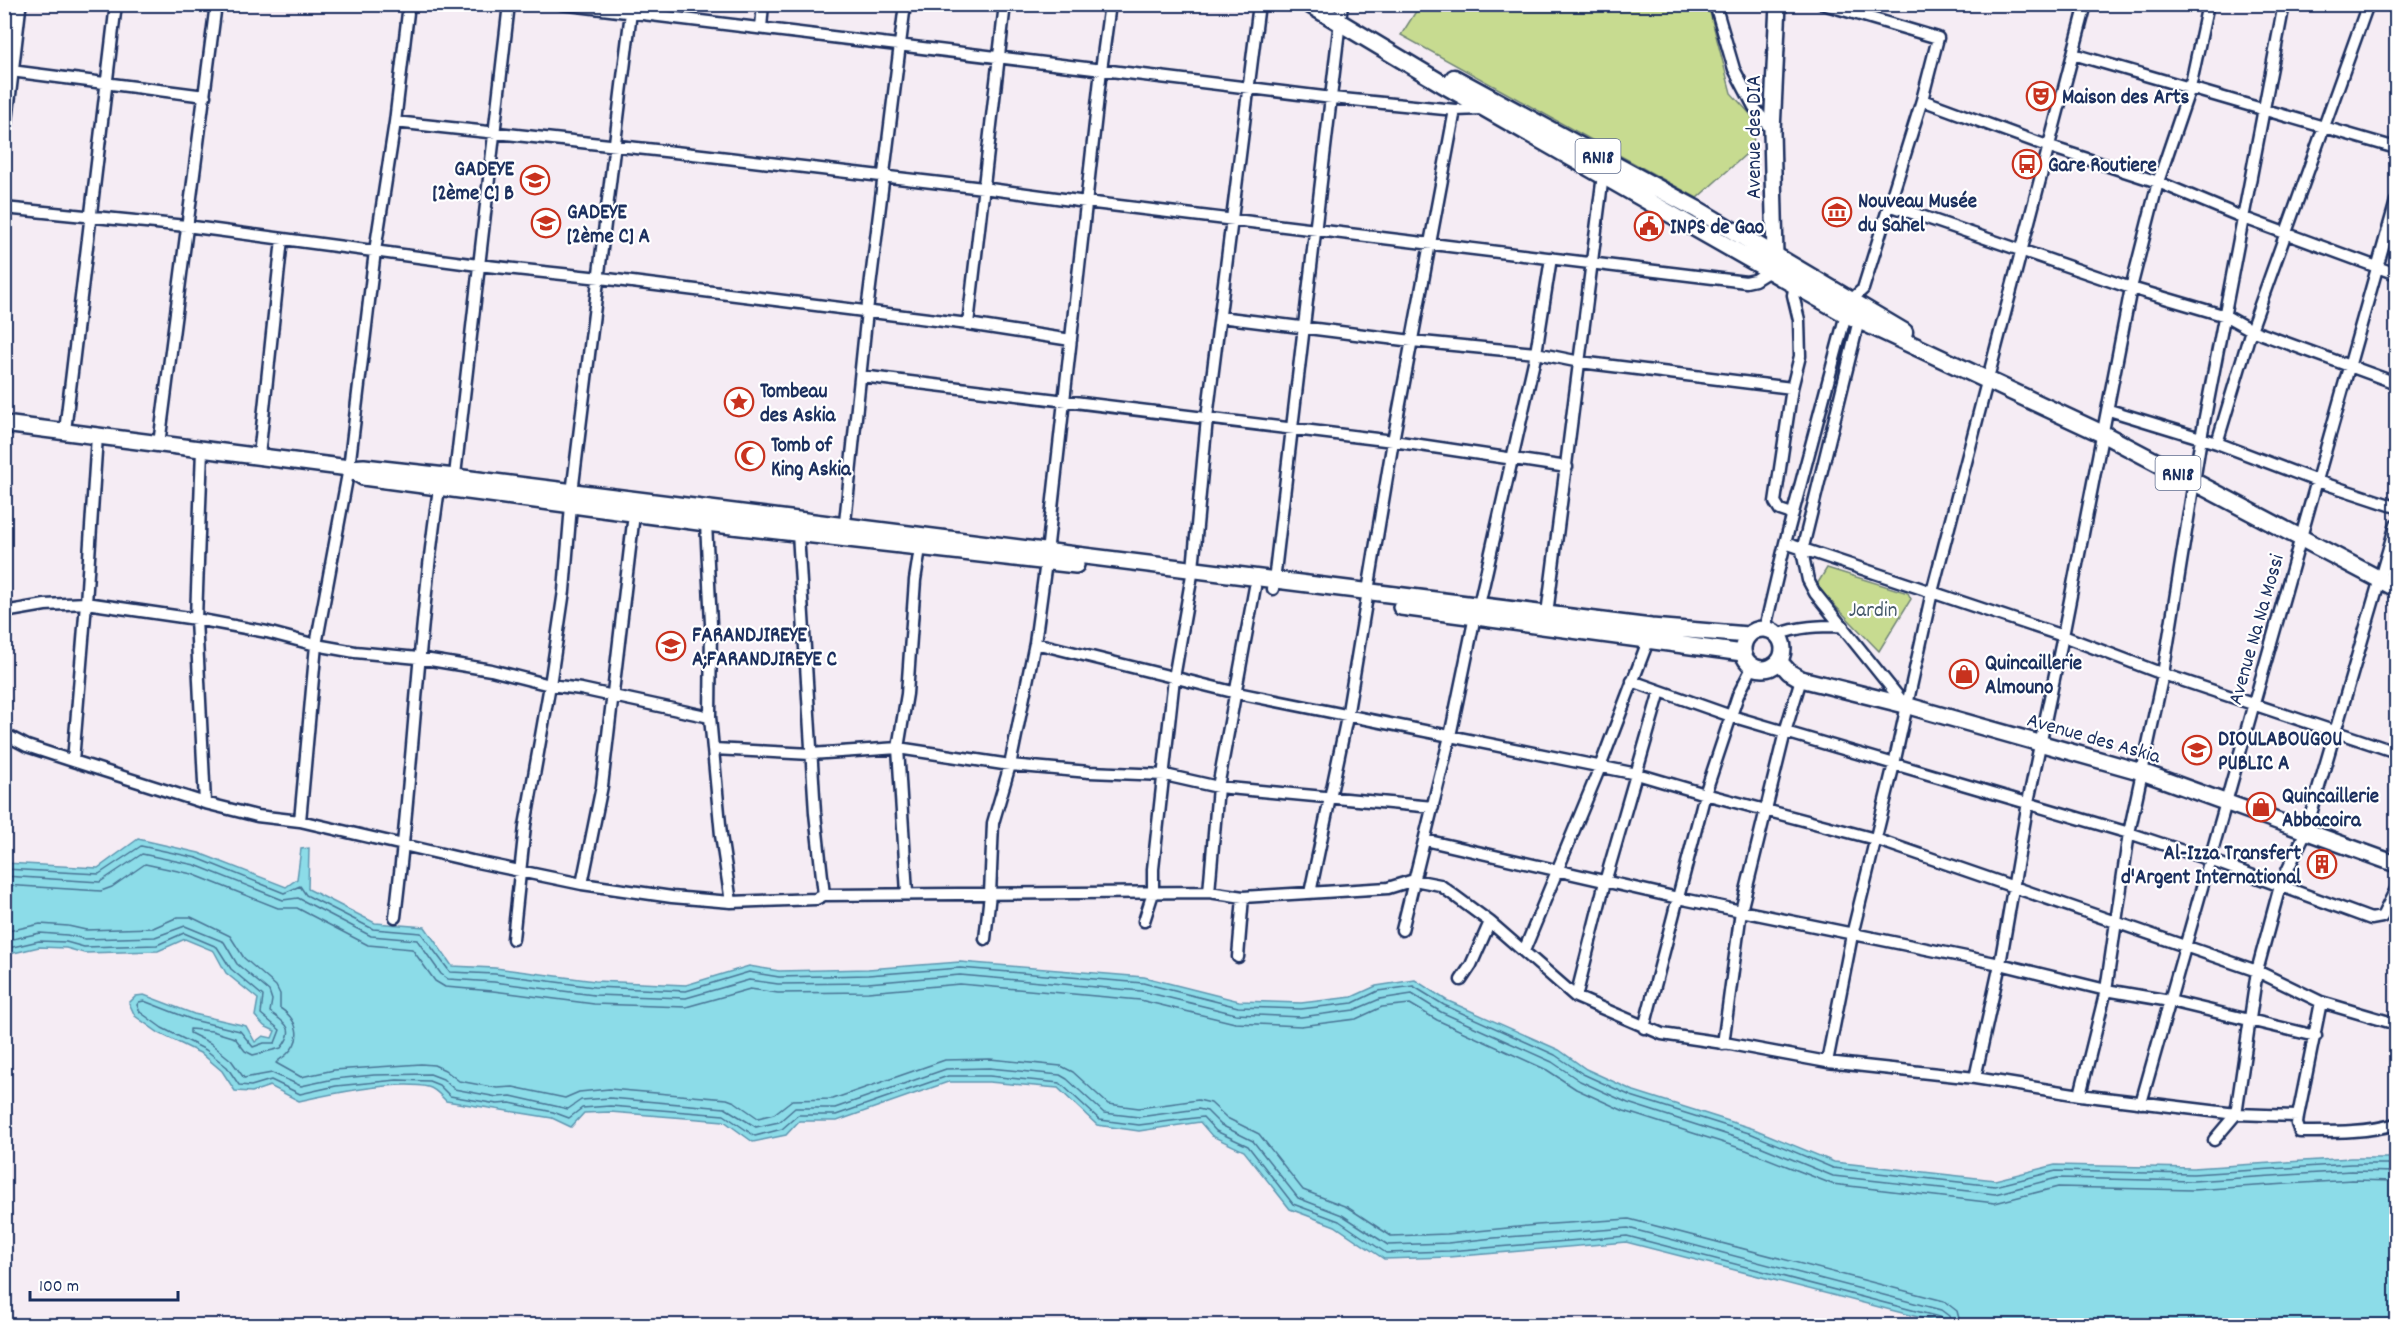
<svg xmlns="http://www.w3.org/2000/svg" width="2401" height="1330" font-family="Dekko,sans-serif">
	<rect width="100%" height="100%" fill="#f5ecf4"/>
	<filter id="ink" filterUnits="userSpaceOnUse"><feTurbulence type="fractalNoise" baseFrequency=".0167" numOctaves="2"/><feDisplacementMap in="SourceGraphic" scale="12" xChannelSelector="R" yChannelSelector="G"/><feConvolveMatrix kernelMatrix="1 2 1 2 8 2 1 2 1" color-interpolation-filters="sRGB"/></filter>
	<g filter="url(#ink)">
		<path fill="#c7db90" stroke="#718577" stroke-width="1.5" d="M1420,5H1708L1731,93L1752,116L1754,147L1697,198L1401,35Z
			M1827,568L1908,593L1911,599L1879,651L1816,586Z"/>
		<path fill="#8cdce8" stroke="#5f97b1" stroke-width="1.5" d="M138,839L199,853L286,887L297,879L301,849L309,848L308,889L375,923L425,927L452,966L495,968L595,981L686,985L749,966L779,971L868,969L960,962L1144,977L1239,1001L1301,1003L1352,997L1376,986L1415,980L1446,1000L1559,1050L1586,1069L1634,1091L1754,1129L1834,1162L1995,1180L2055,1165L2193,1168L2351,1158H2396V1325H1949L1626,1242L1449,1257L1384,1259L1335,1226L1290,1209L1244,1151L1212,1136L1200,1122L1139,1131L1097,1125L1058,1088L989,1082H948L837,1121H799L786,1135L753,1142L724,1121L610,1112L584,1113L571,1127L552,1118L446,1101C441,1096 436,1089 428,1087C398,1080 330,1094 299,1101L270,1086L252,1092L235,1091L222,1071L202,1054L159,1033L135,1016L129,1003L136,996L144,995L194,1014L246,1026L255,1042L263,1036L272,1038L275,1031L264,1026L255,1016L258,999L226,973L214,951L185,939L158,951L84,953L66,948L39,947L5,955V863L98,868Z"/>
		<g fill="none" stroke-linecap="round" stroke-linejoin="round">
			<path stroke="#487495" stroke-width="1.5" d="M4,869L99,874L141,846L197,858L284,893L300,886L306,895L373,929L421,933L450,972L495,974L594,987L686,991L749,972L779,977L868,975L960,968L1143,983L1238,1007L1301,1009L1353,1003L1378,991L1413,986L1444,1005L1555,1055L1583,1074L1631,1096L1752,1134L1833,1168L1995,1186L2056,1171L2193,1174L2351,1164H2396
				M4,876L100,882L142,854L195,865L283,900L298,898L371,936L417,940L441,974L448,979L494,982L594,995L686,998L749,980L778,984L868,983L960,975L1141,991L1236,1014L1301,1017L1354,1010L1380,999L1412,994L1441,1012L1552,1062L1580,1081L1628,1103L1750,1142L1833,1176L1995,1194L2057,1178L2193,1181L2351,1171L2396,1172
				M4,885L101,891L112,887L145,864L192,874L278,908H297L368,945L412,949L435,981L445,987L493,991L594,1004L686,1007L750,989L778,993L868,992L960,984L1140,1000L1235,1023L1301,1026L1356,1019L1382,1007L1410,1004L1437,1020L1547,1070L1576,1089L1624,1111L1746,1150L1832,1184L1995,1203L2058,1187L2193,1190L2352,1180L2396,1181
				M4,932L40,924L68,926L86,930L153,928L178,917H191L230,936L244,958L276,986L280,994V1008C297,1019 304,1038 287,1054C283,1058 279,1059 276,1063L301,1077L334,1070L421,1064L434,1065L445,1070L459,1081L497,1088L513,1087L565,1098L579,1092L609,1089L727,1099L735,1102L758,1118L774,1114L792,1100L833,1099L945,1060L990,1059L1061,1066L1073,1072L1108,1104L1139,1108L1198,1100L1211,1103L1227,1118L1259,1134L1303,1190L1347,1207L1391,1236L1447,1234L1537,1225L1629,1219L1944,1301L1957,1311L1961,1326
				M4,941L40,933L67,935L85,939L155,937L185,926L224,942L237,964L269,991L272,1000L270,1012C285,1023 297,1028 281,1048L253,1055L245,1051L235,1038L212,1031L190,1029V1033L210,1043L231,1060L244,1078L272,1073L301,1086L334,1079L374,1075L430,1074L443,1079L454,1089L497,1097L511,1096L568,1109L581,1100L610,1098L725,1108L756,1127L779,1122L795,1108H835L946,1069L989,1068L1060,1075L1067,1079L1104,1113L1139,1117L1198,1109L1207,1111L1221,1125L1253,1141L1298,1198L1342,1215L1388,1245L1448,1243L1494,1238L1628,1228L1941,1310L1949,1316L1952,1326
				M4,949L39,941L66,942L84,947L157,945L184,933L217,947L231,969L263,996L261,1014L280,1030L275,1043H264L253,1047L240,1031L193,1020L144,1001L139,1002L137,1005L140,1012L162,1028L206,1050L227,1067L239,1085L251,1086L271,1080L300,1094L336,1086L397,1080L429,1081L439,1085L450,1096L497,1104L510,1103L553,1112L569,1118L582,1108L610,1106L724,1115L755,1136L782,1129L798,1115H836L948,1076H989L1060,1083L1100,1120L1139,1125L1203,1117L1216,1131L1248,1146L1293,1204L1339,1221L1386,1253L1449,1251L1627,1236L1939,1317L1943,1320L1944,1326"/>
			<g stroke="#1b2f5e" stroke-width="15">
				<path id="street" d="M561,4L1332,98L1455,110L1482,109
					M1715,4L1734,69L1754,107L1772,131
					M761,28L763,4
					M2073,54L2396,148
					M11,71L205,96
					M1922,100L2047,146L2158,182L2244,218L2396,274
					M395,122L702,155L983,188L1086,202L1746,282L1755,280L1771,270
					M1889,205L2131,288L2226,316L2251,330L2396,383
					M4,208L186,226L478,265L600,278L968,324L1071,340
					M1860,316L1802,551L1808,580L1815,593L1905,705
					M1220,317L1412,341L1536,353L1580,362L1792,388
					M968,324L1005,4
					M861,376L1393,441L1567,467
					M2109,410L2217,443L2317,481L2396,507
					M65,431L116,4
					M2217,443L2251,330L2368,4
					M159,444L216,4
					M202,449L196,619L205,803
					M259,456L282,239
					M454,484L509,4
					M1792,514L1780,510L1775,502L1792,388L1800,356L1799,320L1793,295L1795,285
					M706,523L711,624L710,717L721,835L731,902
					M844,532L867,311L905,4
					M798,533L815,813L824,895
					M1785,543L2063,636L2163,674L2396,752
					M1273,589L1342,4
					M1479,605L1536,353L1551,258
					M4,612L45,605L86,603L196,619L267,632L316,645L355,652L418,658L491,670L550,685L581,689L710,717
					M1547,614L1603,175
					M1765,628L1785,543L1846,314L1851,300L1863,289L1922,100L1938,38L1823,4
					M1777,635C1799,626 1820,626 1843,626
					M1035,643L1237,693L1637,774L1705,794L1875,839L2257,971L2321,1002L2396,1024
					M1632,681L1731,716L2129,833L2210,860L2371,919L2382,917L2396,889
					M4,734L27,746L73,761L205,803L257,816L300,821L472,861L582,884L672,897L731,902L816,899L824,895L1209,892L1243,897L1388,888L1414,880L1440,885L1490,922L1576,997L1662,1034L1730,1044L1827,1062L1975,1078L2080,1095L2236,1114L2298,1116L2297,1124L2300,1132C2333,1132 2365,1133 2396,1124
					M714,749L811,754L898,748L1010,765L1089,772L1165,775L1218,787L1433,807
					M73,761L86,603L97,436
					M300,821L316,645L349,468L375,251L395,122L409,4
					M1425,840L1678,898L2000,964L2106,990L2170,1001L2316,1036
					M582,884L602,786L634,514
					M1209,892L1218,787L1255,587
					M907,893L898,748L907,694L915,580L920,548
					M1310,893L1347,717L1393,441L1455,110
					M395,917C413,772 418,626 440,482
					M1144,921L1153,893V869L1174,678L1193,569L1207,418L1259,4
					M1402,930L1450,736L1475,616
					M513,939L525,826L550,685L564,591L572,493L632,4
					M985,939L990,894L993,823L1010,765L1035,643L1046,562L1101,70L1110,4
					M1524,951L1600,767L1648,641
					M1238,957L1243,897
					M1461,980L1471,965L1490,922
					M1576,997L1605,882L1660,691
					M1644,1028L1705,794L1738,695L1753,666
					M1723,1044L1741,911L1785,732L1801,679
					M1827,1062L1852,935L1894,764L1932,592L2086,4
					M1975,1078L2000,964L2028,802L2063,636L2131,288L2158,182L2190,88L2208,4
					M2080,1095L2106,990L2129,833L2163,674L2201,438L2284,4
					M2141,1103L2396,201
					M2298,1116L2321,1002
					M2214,1140L2236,1114L2257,971L2280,886L2306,831L2396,524"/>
			</g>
			<g stroke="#1b2f5e" stroke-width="20">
				<path id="secondary" d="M4,125L18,4
					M1773,264L1775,256L1772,131L1778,4
					M4,424L349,468L364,467L455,477L1651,627L1748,635
					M352,470L363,477L706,523L1076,565
					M1401,607L1743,653
					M1743 649a20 20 0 1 1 40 0a20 20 0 1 1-40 0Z
					M1779,661L1789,672L1801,679L1905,705L2142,772L2396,864"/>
			</g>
			<g stroke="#1b2f5e" stroke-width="21">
				<path id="primary" d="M1309,4L1446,86L1846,314L2103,434L2396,588
					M1454,78L1698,210L1904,332"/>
			</g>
			<use href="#street" stroke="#fff" stroke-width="10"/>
			<use href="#secondary" stroke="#fff" stroke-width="15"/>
			<use href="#primary" stroke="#fff" stroke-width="16"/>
		</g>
	</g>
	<defs>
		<g id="theatre-ring" transform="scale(1.5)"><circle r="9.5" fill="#fff" stroke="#c8321e" stroke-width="1.5"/><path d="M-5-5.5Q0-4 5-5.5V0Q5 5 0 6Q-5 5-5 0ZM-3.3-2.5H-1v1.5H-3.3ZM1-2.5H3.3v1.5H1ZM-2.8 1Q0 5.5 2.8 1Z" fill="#c8321e"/></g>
		<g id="bus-ring" transform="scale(1.5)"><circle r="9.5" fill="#fff" stroke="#c8321e" stroke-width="1.5"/><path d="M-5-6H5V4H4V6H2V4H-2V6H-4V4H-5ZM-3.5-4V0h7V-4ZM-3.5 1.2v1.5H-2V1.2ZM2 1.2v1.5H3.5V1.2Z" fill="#c8321e"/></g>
		<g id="school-ring" transform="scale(1.5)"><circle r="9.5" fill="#fff" stroke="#c8321e" stroke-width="1.5"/><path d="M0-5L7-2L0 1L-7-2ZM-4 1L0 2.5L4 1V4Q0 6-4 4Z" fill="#c8321e"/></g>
		<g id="museum-ring" transform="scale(1.5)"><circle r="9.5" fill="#fff" stroke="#c8321e" stroke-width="1.5"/><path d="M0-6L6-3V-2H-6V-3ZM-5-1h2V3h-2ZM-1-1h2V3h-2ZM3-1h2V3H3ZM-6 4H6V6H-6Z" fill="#c8321e"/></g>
		<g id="civic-ring" transform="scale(1.5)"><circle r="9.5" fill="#fff" stroke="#c8321e" stroke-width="1.5"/><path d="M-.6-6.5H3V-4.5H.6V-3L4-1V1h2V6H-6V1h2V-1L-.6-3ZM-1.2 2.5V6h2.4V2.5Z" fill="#c8321e"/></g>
		<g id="sight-ring" transform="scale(1.5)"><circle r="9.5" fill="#fff" stroke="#c8321e" stroke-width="1.5"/><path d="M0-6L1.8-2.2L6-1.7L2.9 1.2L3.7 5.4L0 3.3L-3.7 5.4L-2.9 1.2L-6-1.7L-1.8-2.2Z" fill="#c8321e"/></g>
		<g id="mosque-ring" transform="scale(1.5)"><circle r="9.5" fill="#fff" stroke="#c8321e" stroke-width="1.5"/><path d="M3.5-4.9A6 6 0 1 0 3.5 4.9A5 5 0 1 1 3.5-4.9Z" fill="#c8321e"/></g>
		<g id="shop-ring" transform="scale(1.5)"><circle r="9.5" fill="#fff" stroke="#c8321e" stroke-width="1.5"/><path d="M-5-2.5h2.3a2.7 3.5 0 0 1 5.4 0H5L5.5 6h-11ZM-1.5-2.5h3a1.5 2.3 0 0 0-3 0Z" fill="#c8321e"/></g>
		<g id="building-ring" transform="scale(1.5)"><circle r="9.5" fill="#fff" stroke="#c8321e" stroke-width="1.5"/><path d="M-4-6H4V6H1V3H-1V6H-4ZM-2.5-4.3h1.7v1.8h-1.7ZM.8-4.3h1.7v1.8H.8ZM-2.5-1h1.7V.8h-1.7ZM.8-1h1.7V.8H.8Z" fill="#c8321e"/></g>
	</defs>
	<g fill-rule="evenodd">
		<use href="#theatre-ring" x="2041" y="96"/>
		<use href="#bus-ring" x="2027" y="164"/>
		<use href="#school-ring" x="535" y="180"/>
		<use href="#museum-ring" x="1837" y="212"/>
		<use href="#school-ring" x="546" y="223"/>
		<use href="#civic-ring" x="1649" y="226"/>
		<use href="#sight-ring" x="739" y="402"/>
		<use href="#mosque-ring" x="750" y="456"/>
		<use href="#school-ring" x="671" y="646"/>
		<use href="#shop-ring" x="1964" y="674"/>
		<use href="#school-ring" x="2197" y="750"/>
		<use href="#shop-ring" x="2261" y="807"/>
		<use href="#building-ring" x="2322" y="864"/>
	</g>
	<g text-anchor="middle" stroke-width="4.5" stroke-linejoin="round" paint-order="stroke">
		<g fill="#fff" stroke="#5f6d8e" stroke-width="1.5">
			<rect x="1575.5" y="139" width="45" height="34" rx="4.5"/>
			<rect x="2155.5" y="456" width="45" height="34" rx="4.5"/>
		</g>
		<g font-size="20" font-weight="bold" fill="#1b2f5e">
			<text x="1598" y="163">RN18</text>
			<text x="2178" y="480">RN18</text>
		</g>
		<g font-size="21" font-weight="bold" fill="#1b2f5e" stroke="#fff" text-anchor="start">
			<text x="2062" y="103">Maison des Arts</text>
			<text x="2048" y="171">Gare Routiere</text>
			<text x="514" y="175" text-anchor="end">GADEYE<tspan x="514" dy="24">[2ème C] B</tspan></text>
			<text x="1858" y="207">Nouveau Musée<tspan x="1858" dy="24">du Sahel</tspan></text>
			<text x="567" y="218">GADEYE<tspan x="567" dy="24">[2ème C] A</tspan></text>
			<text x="1670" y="233">INPS de Gao</text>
			<text x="760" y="397">Tombeau<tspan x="760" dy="24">des Askia</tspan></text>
			<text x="771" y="451">Tomb of<tspan x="771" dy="24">King Askia</tspan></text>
			<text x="692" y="641">FARANDJIREYE<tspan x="692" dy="24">A;FARANDJIREYE C</tspan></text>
			<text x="1985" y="669">Quincaillerie<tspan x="1985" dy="24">Almouno</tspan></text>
			<text x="2218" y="745">DIOULABOUGOU<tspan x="2218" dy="24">PUBLIC A</tspan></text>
			<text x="2282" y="802">Quincaillerie<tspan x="2282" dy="24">Abbacoira</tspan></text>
			<text x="2301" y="859" text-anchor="end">Al-Izza Transfert<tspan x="2301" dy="24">d'Argent International</tspan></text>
		</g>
		<g font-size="21" fill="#1b2f5e" stroke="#fff">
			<text transform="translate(1753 137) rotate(-90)" y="7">Avenue des DIA</text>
			<text transform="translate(2255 629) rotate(-74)" y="7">Avenue Na Na Mossi</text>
			<text transform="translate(2094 737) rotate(16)" y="7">Avenue des Askia</text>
		</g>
		<g font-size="21" fill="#465a6a" stroke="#fff">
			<text x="1873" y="616">Jardin</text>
		</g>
	</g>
	<rect width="2401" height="1330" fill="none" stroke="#fff" stroke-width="24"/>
	<rect x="12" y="12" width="2377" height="1306" fill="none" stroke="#1b2f5e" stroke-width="2" filter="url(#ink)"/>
	<path d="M30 1291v9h148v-9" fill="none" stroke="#1b2f5e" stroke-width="3"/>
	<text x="39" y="1291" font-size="18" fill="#1b2f5e" stroke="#ffffff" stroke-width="4.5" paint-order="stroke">100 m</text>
</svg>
